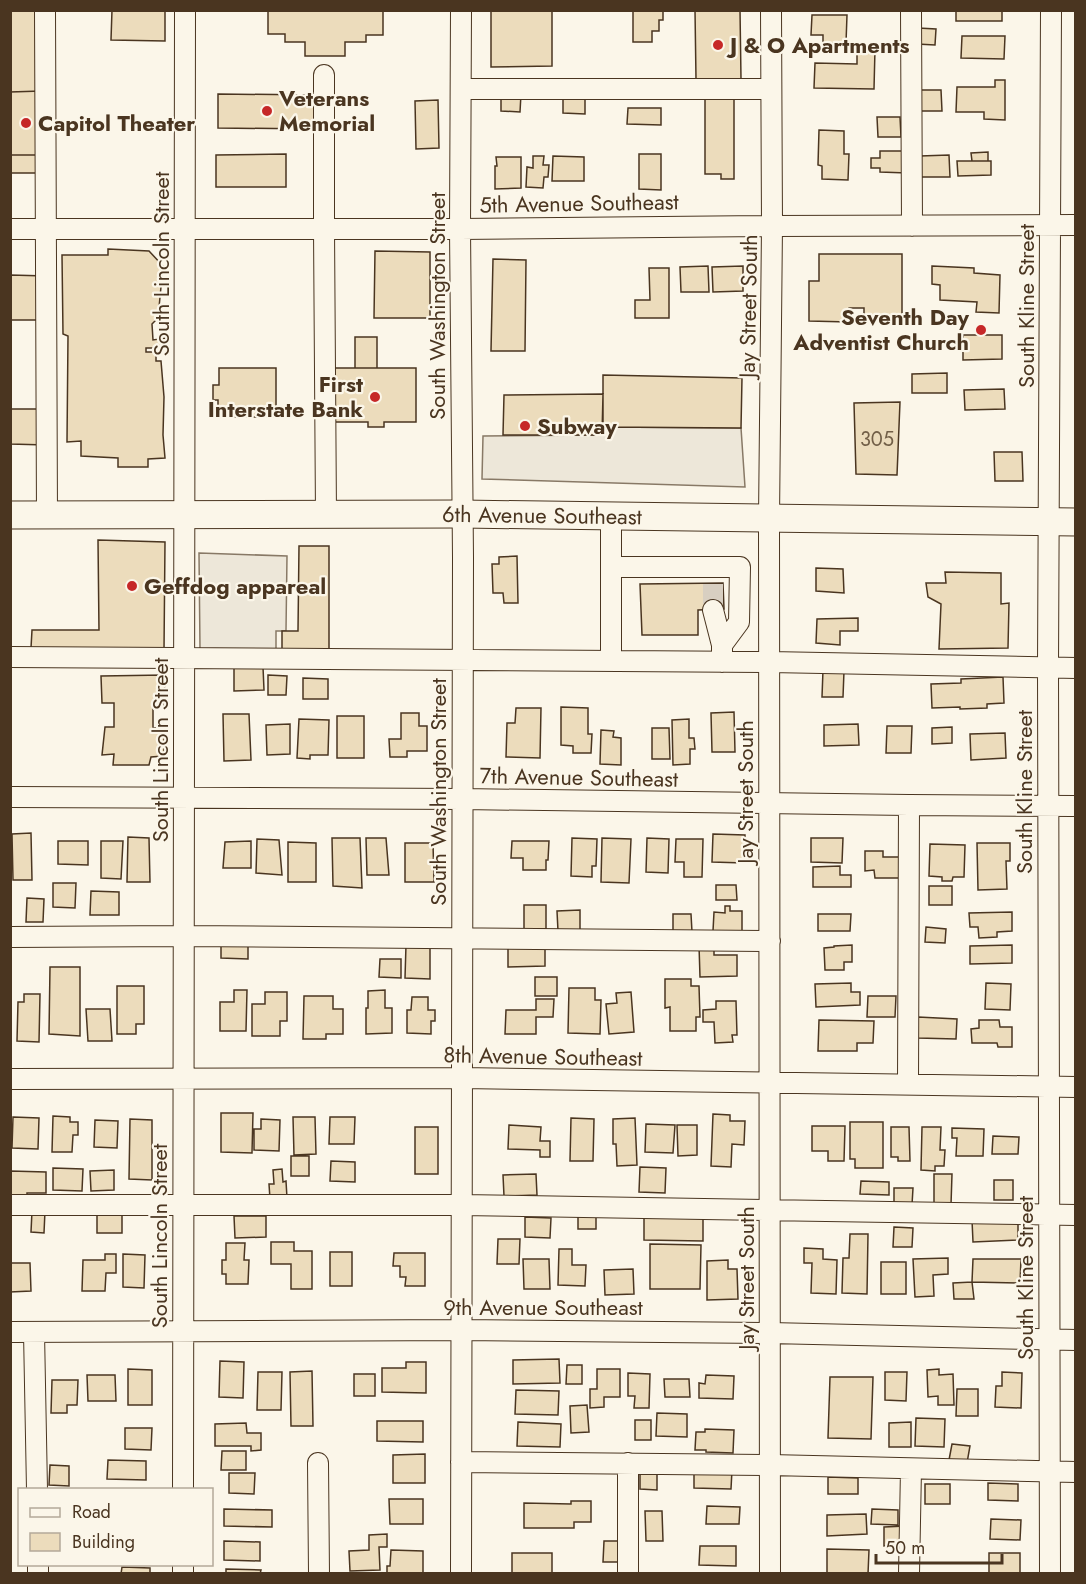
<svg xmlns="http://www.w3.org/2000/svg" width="1086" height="1584" font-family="Jost,sans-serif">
	<rect width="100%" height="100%" fill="#fbf6e9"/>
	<path fill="#ede7d9" stroke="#887966" stroke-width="1.5" d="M603,427L741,428L745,487L482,479L483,436L602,435Z
		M199,553L287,556L286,631H276V650L200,649Z"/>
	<path fill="#ecdcbc" stroke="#4a3520" stroke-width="1.5" d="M10,10H39L41,91L10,92Z
		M112,10H165V41L111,40Z
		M268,10H383V35H366V42H345V56H305V42H285V34H268Z
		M491,10H552V66L491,67Z
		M633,10H663V20H659V31H652V42H633Z
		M695,10H740L741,79H696Z
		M956,10H1002V21H956Z
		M812,15H847L846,43H823V35H811Z
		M918,28L936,29L935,45L917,44Z
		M962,36H1005L1004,59L961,58Z
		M857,49H875L874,89L814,88L815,63L857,64Z
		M995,80H1005V120L984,119V112H956L957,87H995Z
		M920,90H941L942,111H921Z
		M41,91V155H10V92Z
		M218,94L316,95L315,129L218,128Z
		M501,94H521L520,112L501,111Z
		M563,94H585V114L563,113Z
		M705,95H734V179H721V174H705Z
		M438,100L439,148L416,149L415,101Z
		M628,108H661V125L627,124Z
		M877,117H900L901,137H878Z
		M819,130L844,131V154H849L848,180L822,179V166L818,165Z
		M880,151H907V173L880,172V168H871V158H880Z
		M988,152V161H972L971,153Z
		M286,154V187H216V155Z
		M639,154H661V190L639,189Z
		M10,155H41V173H10Z
		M949,155L950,177H920V156Z
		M533,156H544L543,165H549L548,177H544L543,188L526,187L527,167L533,168Z
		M553,156L584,157V181H552Z
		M496,157H521V188L495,189V166H497Z
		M957,161H991V175L958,176Z
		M108,249L149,251L163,266L158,318L152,324L153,340L166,338V348H146V352H156V361H161L164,397L163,435L165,458L148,459V467H118V458L81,456V441L67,442L68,336L63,334L62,255H108Z
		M375,251L430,252V318H374Z
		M819,254H902V317H864V308H849V322L809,321V281H819Z
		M493,259L526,260L525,351H491Z
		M708,266L709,292H681L680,267Z
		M743,266V291L713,292L712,267Z
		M932,266L974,268V273L1000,275L999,313L976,312L977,302L940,300V285L932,284Z
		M649,268H669V318H635V300H650Z
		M10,275L46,276V320H10Z
		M963,335H1002V359L963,360Z
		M355,337H377V368H355Z
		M219,368H276V417H218V400H213V385H219Z
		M334,368H416V422H384V427H368V422H334Z
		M947,373V393H912V374Z
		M603,375L742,378L741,428L603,427Z
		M1004,389L1005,409L965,410L964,390Z
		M603,394L602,435H503L504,395Z
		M900,402L897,475L856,474L854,403Z
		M10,409H46V445L10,444Z
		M994,452H1022L1023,481H995Z
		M98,540L165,542L164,650L31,648L32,630H99Z
		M299,546H329V650H282V631H298Z
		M517,556L518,603H504L503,593H493L492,564H499V557Z
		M816,568L843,569L844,593L816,591Z
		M945,572L1001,573V604L1009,603L1008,648L939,649L941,604L928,597L926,583H946Z
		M723,583L724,609L698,610V635H642L640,584Z
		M858,618V631H840V645L816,643L817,619Z
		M263,667L264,690L234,691V668Z
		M823,670L844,671L843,697H822Z
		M165,675L164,706H153V728L164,727V756L151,757L149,765H113L114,754L102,755L105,727H114V703H102L101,676Z
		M268,675L287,676L286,695H268Z
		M1003,677L1004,703L987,704V708L960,709V707L932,708L931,684L961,683V679Z
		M303,678L328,679V699H303Z
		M561,707L588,708V734H592L591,753H573V746L561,745Z
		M516,708H541L540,758L506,757L507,723H515Z
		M734,712L735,752H712L711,713Z
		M401,713H419V726H427V751H407V757H390L389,739H401Z
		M223,714H249L251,760L224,761Z
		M337,716H364V758H337Z
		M299,719L329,720L328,755H310V759L297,758Z
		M689,719V738H694L695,749H690V764L673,765L672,720Z
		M290,724V754L267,755L266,725Z
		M858,724L859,745L824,746V725Z
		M887,726H912L911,753H886Z
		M952,727V743L932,744V728Z
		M652,728H669L670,759H652Z
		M601,730L614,731L613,737L621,738V765L600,764Z
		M1005,733L1006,758L971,760L970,734Z
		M31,833L32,880H13L12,834Z
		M713,834L745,835L744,863L712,862Z
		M128,837L149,838L150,882H127Z
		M332,838H360L362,888L333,886Z
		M366,838H386L389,875H367Z
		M572,838L597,839L596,866H592V877L571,876Z
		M602,838L631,839L629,883L601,882Z
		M647,838L669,839L668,873L646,872Z
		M811,838H843L842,863L811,862Z
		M257,839L279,840L282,875L256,873Z
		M676,839H703L702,877H684V862H675Z
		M58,841H88V865L58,864Z
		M101,841H123L121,879L101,878Z
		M251,841V868H223L225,842Z
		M512,841H549L548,860H546V870H523V858H511Z
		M288,842L316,843V882H288Z
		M405,843H433L434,882H405Z
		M977,843H1010V861H1006L1007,889L978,890Z
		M930,844L965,845L964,877H953L952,881H942V877L929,876Z
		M865,851H883V857H905V878H875L874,870L865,871Z
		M840,866V875H851V887H813V867Z
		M53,883H76L75,908L53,907Z
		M716,885H736L737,900H716Z
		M929,886H952V905H929Z
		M91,891L119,892V915H90Z
		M27,898L44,899L43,922H26Z
		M524,905H546V929H524Z
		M725,906H730V911H742V932L713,931L714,912L725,913Z
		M580,910V930L558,931L557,911Z
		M1012,912V931L997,932V937L979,938L978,927H970L969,913Z
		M673,914H691L692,932L673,933Z
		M818,914H851L850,931H818Z
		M926,927L946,929L945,943L925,942Z
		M221,943L248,944V959L221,958Z
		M406,945H430V979L405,978Z
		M699,945H714V955H737V976L700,977Z
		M852,945V962H844V970H825L824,948L834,947V946Z
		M1012,945V963L970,964V946Z
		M508,946H545V966L508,967Z
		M380,959H401V978L379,977Z
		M50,967H80V1036L49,1034Z
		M535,977H557V996H535Z
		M665,979H691V986H699L700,1017H696V1031H670V1007L665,1008Z
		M851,983V992H860V1005L816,1007L815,984Z
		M986,983L1011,984L1010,1010L985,1009Z
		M117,986H144V1024H136V1034H117Z
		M569,988H595V1000H601L600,1034L568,1033Z
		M234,990H247L246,1031H220V1002H234Z
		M385,990V1008H392V1033L366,1034V1008H368V991Z
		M265,992H287V1021H280V1036H252V1004H265Z
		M631,992L634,1032L609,1034L606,1004L617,1003L616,993Z
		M24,994H40L39,1042L17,1041L18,1002H24Z
		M304,996H333V1009H343V1034H326V1039H303Z
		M868,996H896L895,1017H867Z
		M412,997H428V1010H435V1021H431V1034L407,1033V1010H411Z
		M536,999H554L553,1017H536V1034H505L506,1010H536Z
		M716,1001H736L737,1035H732L733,1042L715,1043L714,1022H703V1010L716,1009Z
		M86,1009H110L112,1041H88Z
		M918,1017L957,1019L956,1039L918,1038Z
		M819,1020L874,1021L873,1043H857V1051H818Z
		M979,1020H999L1000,1027H1012V1047H998L997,1043H972L971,1029L979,1028Z
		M221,1113H253L252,1153L221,1152Z
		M713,1114L730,1115V1121H745L744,1145L732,1144L731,1167L711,1166Z
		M53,1116L70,1117V1122H78V1135H73L72,1152H52Z
		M13,1117L39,1118L38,1149L12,1148Z
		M293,1117H315L316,1154L294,1155Z
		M330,1117H355L354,1144H329Z
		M571,1118L594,1119L593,1161H570Z
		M635,1118L637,1165L617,1166L616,1144H613V1119Z
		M130,1119L152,1120V1180L129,1179Z
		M261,1119L280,1120L279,1151L254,1150V1129H261Z
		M95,1120L118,1121L117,1148L94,1147Z
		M850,1122H883V1168H855V1159H850Z
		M646,1124L675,1125L673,1153L645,1152Z
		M509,1125L541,1127L540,1141H550V1157H540V1150L508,1149Z
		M677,1125H697V1155L678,1156Z
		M812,1126H845L844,1161H828V1151H812Z
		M415,1127H438V1174H415Z
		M891,1127H909L910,1161H898V1157H891Z
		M922,1127H941L940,1150H945L944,1166H935V1171L921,1170Z
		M952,1128L984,1129L983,1156H956L957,1138H952Z
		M993,1136L1019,1137L1018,1154H992Z
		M291,1156H309V1176H291Z
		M331,1161L355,1162V1182L330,1181Z
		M640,1167L666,1168L665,1193L639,1192Z
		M53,1168L83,1169L82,1191L53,1190Z
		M282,1169L283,1182L286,1181L287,1198L270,1199L269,1184H274L273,1170Z
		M114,1170V1190L91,1191L90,1171Z
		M10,1171L46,1172V1193H27V1197H10Z
		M536,1174L537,1195L504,1196L503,1175Z
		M934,1174H952L951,1205H934Z
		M994,1180H1013V1200H994Z
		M861,1181L889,1182V1195L860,1194Z
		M894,1188H913L912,1205L894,1204Z
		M578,1210L596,1211V1229H578Z
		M32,1211H45L44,1233L31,1232Z
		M122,1214V1233H97V1215Z
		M234,1216H266V1237L235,1238Z
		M525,1217L551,1218L550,1238L525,1237Z
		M644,1217L703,1218V1241L644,1240Z
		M1018,1219V1240L973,1242L972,1220Z
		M894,1227L913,1228L912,1247H893Z
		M850,1234H868L867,1294L842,1293L843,1258H849Z
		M498,1239H520L519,1264H497Z
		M271,1242H294V1251H312V1289H291V1264H271Z
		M226,1243H245L244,1260H249L248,1284H226V1274H222V1260H226Z
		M650,1244L701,1245L700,1289H650Z
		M804,1248L823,1249V1259L837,1260L836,1294L811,1293L812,1263H804Z
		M559,1249H572V1265H586L585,1286L558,1285Z
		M330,1252H352V1286H330Z
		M394,1253H425V1286H405L406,1277H400V1266H393Z
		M105,1254H116V1273H106L105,1291H82L83,1260H105Z
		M123,1254L145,1255L144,1288L123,1287Z
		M948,1258V1274L933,1275L934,1296L915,1297L913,1259Z
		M523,1259H549L550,1289H524Z
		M973,1259H1021L1020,1283L972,1282Z
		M728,1260V1269H737L738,1299L707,1300V1261Z
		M881,1262H906V1294H881Z
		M10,1263H30L31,1291L10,1292Z
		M633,1269L634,1294L605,1295L604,1270Z
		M972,1282L974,1299H954L953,1283Z
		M559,1359L560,1383L513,1384V1360Z
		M220,1361L244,1362L243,1398L219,1397Z
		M406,1362H426V1393L382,1392V1368H406Z
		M567,1365H582V1384H566Z
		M128,1369L152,1370V1405H128Z
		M597,1369H620V1397H604V1407L590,1408V1389H597Z
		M939,1369V1375L953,1374L954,1405H938V1396L928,1397L927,1370Z
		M312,1371L313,1426H291L290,1372Z
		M258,1372H282L281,1410H257Z
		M885,1372H907L906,1401L885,1400Z
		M1002,1372L1022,1373L1021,1408L995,1407L996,1386H1002Z
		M628,1373L650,1374L649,1408H634L635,1396H628Z
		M354,1374H375V1396H354Z
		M87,1375H115L116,1401H88Z
		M706,1375L734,1376L733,1399L699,1398V1383L705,1384Z
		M830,1377H873L871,1439L828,1438Z
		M664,1379H689L690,1397H665Z
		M52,1380H78L77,1405H67V1413H51Z
		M957,1389H978V1416H956Z
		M516,1390L559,1391L558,1415L515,1414Z
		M587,1405L589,1432L571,1433L570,1406Z
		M657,1413L687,1414V1437L656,1436Z
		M916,1418L945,1419L944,1447L915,1446Z
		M635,1420H651V1440H635Z
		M377,1421H423V1442L377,1441Z
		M518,1422L561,1424L560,1447L517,1446Z
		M911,1422V1447H889V1423Z
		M246,1423L247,1433H261V1450L251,1451V1446H215V1424Z
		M125,1428H152L151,1450L125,1449Z
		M705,1429L734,1430L733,1453L706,1452V1450H695L696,1432H705Z
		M952,1444L970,1446L967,1463L949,1460Z
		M222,1451H246V1470H221Z
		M425,1454V1483H393V1455Z
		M108,1460L146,1461V1480L107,1479Z
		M50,1465L69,1466V1486L49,1485Z
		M694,1469L732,1470L731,1489L694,1488Z
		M640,1471H657V1490L640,1489Z
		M229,1473H255L254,1494L229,1493Z
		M828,1477L858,1478V1494H828Z
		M988,1483L1018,1484V1501L988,1500Z
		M925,1484H950V1504H925Z
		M389,1499H423V1524H390Z
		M571,1501H591V1522H574V1528H524V1503L571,1504Z
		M707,1506L740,1507L739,1524H706Z
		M224,1509L272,1510V1527L224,1526Z
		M872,1509L898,1510V1525L871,1524Z
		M645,1511H662L663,1541H646Z
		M866,1514L867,1534L827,1536V1515Z
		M991,1519L1021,1520L1020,1540L990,1539Z
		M906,1526L907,1545L884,1546V1527Z
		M387,1534V1547H379L380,1570L350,1571L349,1551L369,1550V1535Z
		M224,1541L260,1542V1561L224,1560Z
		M604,1541H623L622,1562H603Z
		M700,1546H736V1566L699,1565Z
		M827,1549L869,1550L868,1574L827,1573Z
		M391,1550L423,1551V1574H387V1566H390Z
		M512,1553H552V1574H512Z
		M989,1553H1020V1574H989Z
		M122,1567L150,1568V1574H121Z
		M226,1569L261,1570L260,1574H226Z"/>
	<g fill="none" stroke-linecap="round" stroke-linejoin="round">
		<path stroke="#d8cfc1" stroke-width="20" stroke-dasharray="20 10" stroke-linecap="butt" d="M713,584V610"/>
		<g stroke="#4a3520" stroke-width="22">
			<path id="minor" d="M45,10L47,515
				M461,10L460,229L463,557L461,1574
				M911,10L912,226
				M324,75V229L326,515
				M461,89H771
				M10,229H460L772,226L1076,225
				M611,517V661
				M611,567H740L739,622L722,645V662
				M713,610L722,645
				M10,657L770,662L1076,668
				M10,797L463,799L909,805L1076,806
				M10,937L184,936L770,941
				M10,1079L462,1078L1076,1087
				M908,1084L909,805
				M10,1205H462L1076,1215
				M10,1332L461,1330L770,1333L1076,1340
				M34,1332L37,1490
				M461,1462L770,1465L1076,1472
				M318,1463L319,1574
				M183,1490L185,10
				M38,1564V1574
				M183,1564V1574
				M628,1574V1463
				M770,1574L769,519L772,226L771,10
				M909,1574L911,1469
				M1050,1574L1048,667L1051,10"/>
		</g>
		<g stroke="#4a3520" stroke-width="29">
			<g id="highway">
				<path id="s1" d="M10,515L462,514L1076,522"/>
			</g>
		</g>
		<use href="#minor" stroke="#fbf6e9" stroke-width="20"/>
		<use href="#highway" stroke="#fbf6e9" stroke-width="27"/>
	</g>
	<g fill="#c62828" stroke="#fbf6e9" stroke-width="2">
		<circle cx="718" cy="45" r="6"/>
		<circle cx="267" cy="111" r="6"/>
		<circle cx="26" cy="123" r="6"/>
		<circle cx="981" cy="330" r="6"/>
		<circle cx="375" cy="397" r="6"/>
		<circle cx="525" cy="426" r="6"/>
		<circle cx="132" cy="586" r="6"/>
	</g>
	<g text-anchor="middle" stroke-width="4.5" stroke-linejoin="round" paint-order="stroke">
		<g font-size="20" fill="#725f47">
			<text x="877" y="446">305</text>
		</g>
		<g font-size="22" font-weight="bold" fill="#4a3520" stroke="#fbf6e9" text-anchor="start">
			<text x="730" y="53">J &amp; O Apartments</text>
			<text x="279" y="106">Veterans<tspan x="279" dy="25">Memorial</tspan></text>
			<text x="38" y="131">Capitol Theater</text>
			<text x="969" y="325" text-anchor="end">Seventh Day<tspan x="969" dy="25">Adventist Church</tspan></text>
			<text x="363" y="392" text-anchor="end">First<tspan x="363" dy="25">Interstate Bank</tspan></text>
			<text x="537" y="434">Subway</text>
			<text x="144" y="594">Geffdog appareal</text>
		</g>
		<g font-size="22" fill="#4a3520" stroke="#fbf6e9">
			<text transform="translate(579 203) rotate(-1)" y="8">5th Avenue Southeast</text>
			<text transform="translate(161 264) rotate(-90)" y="8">South Lincoln Street</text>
			<text transform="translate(437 306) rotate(-90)" y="8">South Washington Street</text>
			<text transform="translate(748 306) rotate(-89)" y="8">Jay Street South</text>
			<text transform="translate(1026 306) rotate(-90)" y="8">South Kline Street</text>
			<text dy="8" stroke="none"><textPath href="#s1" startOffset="532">6th Avenue Southeast</textPath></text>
			<text transform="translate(160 750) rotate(-90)" y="8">South Lincoln Street</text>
			<text transform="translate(579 777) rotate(1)" y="8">7th Avenue Southeast</text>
			<text transform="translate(438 792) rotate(-90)" y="8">South Washington Street</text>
			<text transform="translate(745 792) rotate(-90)" y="8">Jay Street South</text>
			<text transform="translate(1024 792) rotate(-90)" y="8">South Kline Street</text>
			<text transform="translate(543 1056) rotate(1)" y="8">8th Avenue Southeast</text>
			<text transform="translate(159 1236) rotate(-90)" y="8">South Lincoln Street</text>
			<text transform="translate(746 1278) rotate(-90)" y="8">Jay Street South</text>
			<text transform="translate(1025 1278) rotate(-90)" y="8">South Kline Street</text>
			<text x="543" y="1315">9th Avenue Southeast</text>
		</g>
	</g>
	<rect width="1086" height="1584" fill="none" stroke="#4a3520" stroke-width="24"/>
	<rect x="18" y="1488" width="195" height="78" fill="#fbf6e9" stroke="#b4a999" stroke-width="1.5"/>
	<rect x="30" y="1508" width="30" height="9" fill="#fbf6e9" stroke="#b4a999" stroke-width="1.5"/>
	<text x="72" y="1518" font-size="18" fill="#4a3520">Road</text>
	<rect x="30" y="1533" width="30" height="18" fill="#ecdcbc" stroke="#b4a999" stroke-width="1.5"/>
	<text x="72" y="1548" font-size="18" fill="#4a3520">Building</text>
	<path d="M876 1554v9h126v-9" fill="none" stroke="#4a3520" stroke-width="3"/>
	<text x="885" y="1554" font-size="18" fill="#4a3520" stroke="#fbf6e9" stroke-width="4.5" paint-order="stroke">50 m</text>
</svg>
